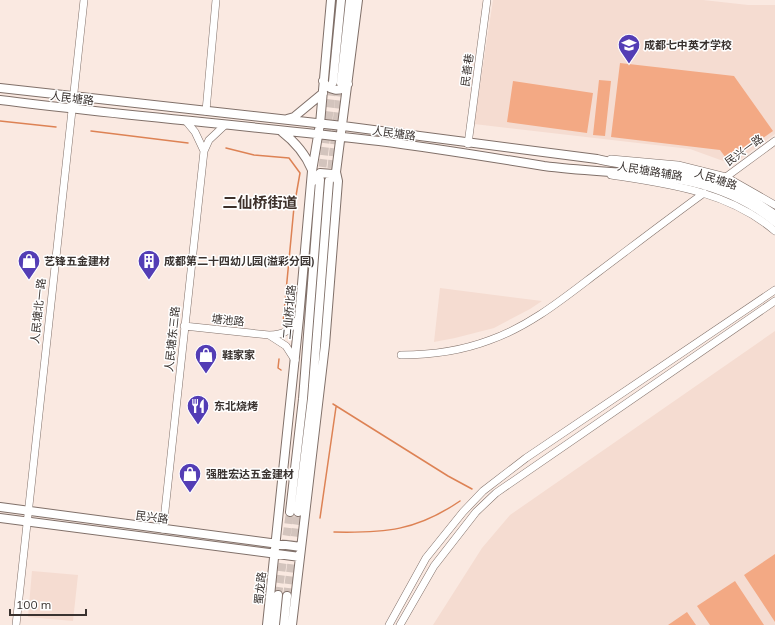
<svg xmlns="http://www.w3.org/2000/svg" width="775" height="625" font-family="Mulish,'Noto Sans SC',sans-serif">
	<rect width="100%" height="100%" fill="#fae9e1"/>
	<path fill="#f5dcd1" d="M493,0H703L748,5H775V134L739,160L726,162L690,149L474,124Z
		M440,288L542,301L530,309L494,328L455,338L434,342Z
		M775,331V625H433L482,548L510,515Z
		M32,571L78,575L73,621L28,617Z"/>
	<path fill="#f3a984" d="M620,63L734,76L773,131L729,162L720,150L611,137Z
		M599,80L611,81L605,136L593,135Z
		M513,81L593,93L587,133L507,122Z
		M775,554V622L744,575Z
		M735,581L764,625H710L697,606Z
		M687,612L696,625H668Z"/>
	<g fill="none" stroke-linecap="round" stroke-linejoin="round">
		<path stroke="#dd8254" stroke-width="1.5" d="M0,121L56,127
			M91,131L188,143
			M226,148L254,155L289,158L300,173L294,207L283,323
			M279,359L278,368L281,370
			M333,404L448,476L472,489
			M320,518L336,407
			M334,532C385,533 416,531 460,501"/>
		<path stroke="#d3c4bd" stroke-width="8" stroke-dasharray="8 4" stroke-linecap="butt" d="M321,179L333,83
			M330,180L341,83
			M278,595L290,512
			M287,596L298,512"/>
		<g stroke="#807069" stroke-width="8">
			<path id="minor" d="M206,111L216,0
				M186,121L195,132L204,151L209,140L225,125
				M468,144L487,0
				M611,159L678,165L726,177L775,205
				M611,175C669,184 728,191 775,231
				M726,177L775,141
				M184,326L269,335
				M401,355C432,355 461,351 490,340C530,326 564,298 597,273C633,246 668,219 704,193
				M295,360L286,346L269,335C285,335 290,330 299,318
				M163,529L204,151
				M16,625L84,0
				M389,625L426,558L463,512L483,491L526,458L775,290
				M400,625L434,566L476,512L496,493L775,301"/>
		</g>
		<g stroke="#807069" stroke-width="10">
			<path id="major" d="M323,81C329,91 340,93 348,84
				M333,82L341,0
				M341,83L350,0
				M0,88L343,126L597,159C638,169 683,168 722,184C742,192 758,203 775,215
				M0,100C126,116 253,126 379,141C434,148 489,157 544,166C625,177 707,166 775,222
				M287,119L294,117L323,93
				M281,131C294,141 306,155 312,170
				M312,182L320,173L333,174L337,180
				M0,507L301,547
				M290,512L303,399L320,180
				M298,512L312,398L329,181
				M0,518L300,557
				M267,625L299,318L312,171L320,124L331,0
				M275,625L278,595
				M284,625L287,596
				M292,625L325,345L338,181L336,172L358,0"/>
		</g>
		<use href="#minor" stroke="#fff" stroke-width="7"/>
		<use href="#major" stroke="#fff" stroke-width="8"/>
	</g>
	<defs>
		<g id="school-pin" transform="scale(1.15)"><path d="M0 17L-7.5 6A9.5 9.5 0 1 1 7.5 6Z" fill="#533db5" stroke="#fff"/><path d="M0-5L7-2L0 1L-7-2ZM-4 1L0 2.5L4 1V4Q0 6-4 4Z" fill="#fff"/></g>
		<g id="shop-pin" transform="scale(1.15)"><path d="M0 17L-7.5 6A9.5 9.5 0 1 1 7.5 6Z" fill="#533db5" stroke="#fff"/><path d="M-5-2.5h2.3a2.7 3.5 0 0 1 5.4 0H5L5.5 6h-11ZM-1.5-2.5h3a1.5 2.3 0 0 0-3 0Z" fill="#fff"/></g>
		<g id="building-pin" transform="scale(1.15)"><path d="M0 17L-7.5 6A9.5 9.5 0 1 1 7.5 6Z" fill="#533db5" stroke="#fff"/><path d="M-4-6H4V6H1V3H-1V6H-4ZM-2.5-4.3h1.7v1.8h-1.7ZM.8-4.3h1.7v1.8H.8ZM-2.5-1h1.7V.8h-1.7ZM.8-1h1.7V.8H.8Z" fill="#fff"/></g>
		<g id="restaurant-pin" transform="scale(1.15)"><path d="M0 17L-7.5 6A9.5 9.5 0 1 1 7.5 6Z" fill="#533db5" stroke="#fff"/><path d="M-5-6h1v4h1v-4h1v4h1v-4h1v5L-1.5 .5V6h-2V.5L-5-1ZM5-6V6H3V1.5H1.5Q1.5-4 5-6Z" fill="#fff"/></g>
	</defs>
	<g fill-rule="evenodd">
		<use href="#school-pin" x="629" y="45"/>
		<use href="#shop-pin" x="29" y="261"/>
		<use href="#building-pin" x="149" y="261"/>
		<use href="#shop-pin" x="206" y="355"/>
		<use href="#restaurant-pin" x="198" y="406"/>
		<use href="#shop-pin" x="190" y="474"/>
	</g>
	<g text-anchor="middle" stroke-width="3" stroke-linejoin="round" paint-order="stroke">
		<g font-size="11" font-weight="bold" fill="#39322f" stroke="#fff" text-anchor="start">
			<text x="644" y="49">成都七中英才学校</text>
			<text x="44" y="265">艺锋五金建材</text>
			<text x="164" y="265">成都第二十四幼儿园(溢彩分园)</text>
			<text x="222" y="359">鞋家家</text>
			<text x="214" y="410">东北烧烤</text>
			<text x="206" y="478">强胜宏达五金建材</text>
		</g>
		<g font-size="11" fill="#39322f" stroke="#fff">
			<text transform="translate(467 70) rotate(-82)" y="4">民善巷</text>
			<text transform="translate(72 98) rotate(7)" y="4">人民塘路</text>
			<text transform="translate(394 133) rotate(8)" y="4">人民塘路</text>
			<text transform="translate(744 150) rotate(-36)" y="4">民兴一路</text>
			<text transform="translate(650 171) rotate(9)" y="4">人民塘路辅路</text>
			<text transform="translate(716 179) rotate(18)" y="4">人民塘路</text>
			<text transform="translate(38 311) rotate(-84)" y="4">人民塘北一路</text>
			<text transform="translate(289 312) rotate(-85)" y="4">二仙桥北路</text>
			<text transform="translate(228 320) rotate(6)" y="4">塘池路</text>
			<text transform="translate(172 339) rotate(-84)" y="4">人民塘东三路</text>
			<text transform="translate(152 517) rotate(7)" y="4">民兴路</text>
			<text transform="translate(260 588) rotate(-84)" y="4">蜀龙路</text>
		</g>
		<g font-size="15" font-weight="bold" fill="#3e312b" stroke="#fff">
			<text x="260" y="208">二仙桥街道</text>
		</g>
	</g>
	<path d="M10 609v6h76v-6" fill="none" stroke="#39322f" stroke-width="2"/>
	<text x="16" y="609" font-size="12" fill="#39322f" stroke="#ffffff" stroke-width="3" paint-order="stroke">100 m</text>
</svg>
